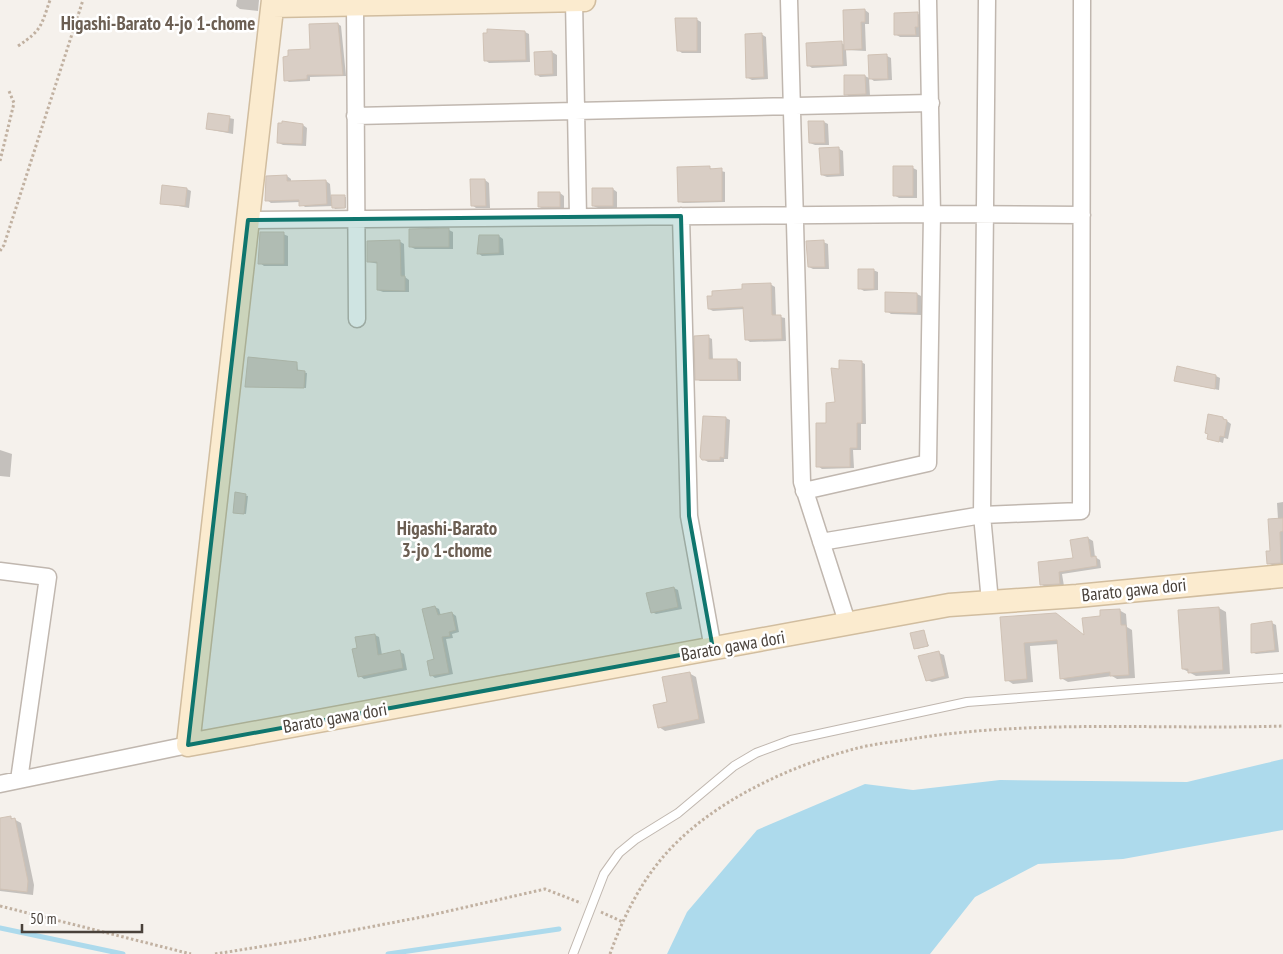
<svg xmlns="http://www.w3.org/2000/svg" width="1283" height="954" font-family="'PT Sans Narrow',sans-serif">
	<rect width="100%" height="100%" fill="#f5f1ec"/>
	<path fill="#addaec" d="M1283,759V830L1123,859L1038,864L975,897L930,954H667L687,912L757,830L865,784L913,790L1000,780L1187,782Z"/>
	<path fill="#0003" d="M237,0H259L258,11L240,9L236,6Z
		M865,10L869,13V24H865L866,51L846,50L847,66L812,68L808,65L841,43L845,45Z
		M918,14L922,16L923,28H919L920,37H900L895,34Z
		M696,19L701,22V53H682L678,50Z
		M338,24L341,26L346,76L310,77V81L289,82L286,80Z
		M525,32L529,34L530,62L489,63L485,60L489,34Z
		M761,34L766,37L768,79L752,80L748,78Z
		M552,52L557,55V76L540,77L536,74L535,53Z
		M887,56L891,58L892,80L874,81L870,78Z
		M865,76L869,78L870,96L850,97L846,94Z
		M209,114L234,119L233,134L207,129Z
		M809,122H824L828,124L829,145H815L810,143Z
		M303,125L307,128L306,146L283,145L279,143Z
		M838,148L843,151L844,176L827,177L822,175Z
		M709,168L725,172V202L683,203L679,201Z
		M913,168L917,170V198H899L894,195Z
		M287,176L291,179V182L326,181L330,184L331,197H346V208L335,209L333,206L305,207L300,202L271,203L267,200V177Z
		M485,180L489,183L490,208H476L472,205Z
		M187,189L191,191L189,208L162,203Z
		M613,189L617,192V208H598L593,206Z
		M560,193L564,196V209H544L539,207Z
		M449,230L453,232V249H415L411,247Z
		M283,234L288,236V266H264L260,263Z
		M479,236H499L503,239L504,255L482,256L478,253Z
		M399,241L404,244L405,277L409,280V292H383L378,290L379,264L369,262Z
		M823,242L828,244L829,269H813L809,267Z
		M873,270L878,272V290L864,291L859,288Z
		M770,284L775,287L776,316L785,318L786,341L750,342L746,339L745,309L713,311L709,309L744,291Z
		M917,294L921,296V315L891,314L887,311Z
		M708,337L712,339L713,360H737L741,362V381H700L697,379Z
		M861,362L865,364L866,424H861V450H853L854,468L822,469L818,466L828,424L836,404Z
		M297,363L298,371L307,373L306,388L246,386Z
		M1216,376L1220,378L1219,390L1175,381Z
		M726,418L730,420L728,459H724V462H708L703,459Z
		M1223,418L1231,424L1228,439L1224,438L1223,443L1208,438Z
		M0,450L12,454L10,477L0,476Z
		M236,494L248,496L246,514L236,513Z
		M1283,502V565H1272L1268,563L1278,519L1277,503Z
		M1088,538L1093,541L1095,557L1100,560L1101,568L1062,574L1064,586L1046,587L1042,585L1074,559L1071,541Z
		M674,588L678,590L682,609L656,614L652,612Z
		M435,607L439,609L441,616L452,613L456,616L459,632L452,634L453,638L446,639L453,674L435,678L431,675L435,660Z
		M1219,608L1226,612L1230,674L1196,676L1183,669Z
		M1119,610L1126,614L1127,627L1132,630L1135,678L1117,679L1112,676L1068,682L1061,678L1058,644L1030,646L1033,682L1013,684L1007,680L1002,619L1085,636L1102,617Z
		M1272,623L1276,625L1279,652L1256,654L1252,652Z
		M923,631L929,646L917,649L915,648Z
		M375,635L379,637L382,655L400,652L404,654L407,670L364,679L360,676L359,649Z
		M939,653L944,655L949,678L932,682L927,680Z
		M689,673L696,677L705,723L665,731L659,727L669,703Z
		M10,817L21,823L34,885L33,895L0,891V819Z"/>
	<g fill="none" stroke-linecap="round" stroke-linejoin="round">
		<path stroke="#addaec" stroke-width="5" d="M0,928L123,954
			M388,954L559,929"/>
	</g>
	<path fill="#d9cec5" stroke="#d0c2b5" d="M865,9V22H861L862,49L844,50L843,10Z
		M918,12V27H915L916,35H894V13Z
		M675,18H697V51H677Z
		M338,23L343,75H307V79L284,81L283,57L288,56V50L310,49L309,24Z
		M487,29L525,31L526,60L484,61L483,33H487Z
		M762,33L764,77L746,78L745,34Z
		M842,41L843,65L807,66L806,43Z
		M552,51L553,74L535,75L534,52Z
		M887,54L888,79H869L868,55Z
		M844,75H865L866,94L844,95Z
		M208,113L230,116L228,132L206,129Z
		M282,121L303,124L302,144L277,143L278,123H282Z
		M808,121H824L825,143H809Z
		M839,147L840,174L821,175L819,148Z
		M710,166V169L722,168V201L678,202L677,167Z
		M893,166H913V196H893Z
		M287,175V181L326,180L327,204L299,206V200L265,201L266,176Z
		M470,179H485L486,206H471Z
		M162,185L187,188L185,206L160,204Z
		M592,188H613V206H592Z
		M538,192H560V207H538Z
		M331,195H345V208H332Z
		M449,228V247H409V229Z
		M260,232H284V264H258Z
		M479,235H499V253L477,254Z
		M400,240L401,276H405V291L377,290V262H367V241Z
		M824,240L825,267H808L806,241Z
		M858,269H874V289H858Z
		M771,283L772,315H781L782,339L745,340L743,307L708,309L707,296H712V291L742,289V284Z
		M885,292L917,293V313L885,312Z
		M709,335V359H737L738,380H695L694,336Z
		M248,357L297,362V370L305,371L304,388L245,387Z
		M839,360L862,361V423H857V448H850V467H816V423H826V403L835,402L831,368L839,369Z
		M1177,366L1216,375L1215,389L1174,381Z
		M1208,414L1223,417V419L1227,420L1224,437L1220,436L1219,442L1207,439L1208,434L1205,433Z
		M703,416L726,417L724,458L720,457V460H702L700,457Z
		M235,492L246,494L244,514L233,513Z
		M1283,518V531L1280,532L1281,563L1267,564L1266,551H1270L1268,519Z
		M1088,537L1091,557L1096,556L1097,566L1059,572L1060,584L1040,585L1038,562L1073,558L1070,540Z
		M674,587L678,607L651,613L646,593Z
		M435,606L438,615L452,612L456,630L449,632L450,636L442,637L449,673L430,676L427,661L434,659L422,609Z
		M1219,607L1223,670L1188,673V669H1182L1178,610Z
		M1120,609L1121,625H1126L1129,675L1110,676V672L1060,679L1057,640L1024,643L1027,679L1005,681L1000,617L1056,613L1084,635L1082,618L1100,616V610Z
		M1272,621L1275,650L1251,653V624Z
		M924,630L928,646L914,649L910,633Z
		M375,634L378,655L400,650L403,668L358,677L352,649L357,648L355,637Z
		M939,651L945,676L926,681L918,656Z
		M690,672L699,719L658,728L653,705L667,702L662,677Z
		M11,816V819L15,818L28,881L27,892L0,889V818Z"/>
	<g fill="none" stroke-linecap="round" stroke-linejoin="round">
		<g stroke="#c0b7af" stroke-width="10">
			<path id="lane" d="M573,954L604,874L619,853L636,839L678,813L734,766L756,753L791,740L967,702L1283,678"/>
		</g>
		<g stroke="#c0b7af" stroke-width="19">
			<path id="street" d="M574,0L578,217
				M789,0L802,482L848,625
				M987,0L982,515L990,602
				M355,4L357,319
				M355,116L931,103
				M681,216L689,516L713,649
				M248,220L932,214L1082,215
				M804,491L928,463L932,214L928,0
				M821,542L982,515L1081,511L1082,0
				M0,571L48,577L19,780
				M0,784L188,745"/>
		</g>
		<g stroke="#d1bd9f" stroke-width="25">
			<path id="secondary" d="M273,0L188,745L949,605L1077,596L1283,576
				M273,6L584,0"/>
		</g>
		<path stroke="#c1b1a1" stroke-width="3" stroke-dasharray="2.5 2.5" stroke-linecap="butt" d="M18,46C42,30 41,26 50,0
			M0,161L14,103L9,91
			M0,251L4,245L83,0
			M0,906L191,954
			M601,912L623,922
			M215,954L302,940L427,916L545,889L581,903
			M610,954C622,920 639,885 663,857C709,803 787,767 854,749C872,744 893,742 911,739C1034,719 1159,730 1283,726"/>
		<use href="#lane" stroke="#fff" stroke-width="8"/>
		<use href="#street" stroke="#fff" stroke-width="16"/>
		<use href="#secondary" stroke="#fbebcf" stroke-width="22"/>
	</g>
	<path fill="#0f766e" fill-opacity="0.2" stroke="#0f766e" stroke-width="4" stroke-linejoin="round" d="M681,216L689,516L713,649L188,745L248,220Z"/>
	<g text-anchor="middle" stroke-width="5" stroke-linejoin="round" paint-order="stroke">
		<g font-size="18" fill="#49413a" stroke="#fff">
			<text transform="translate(1134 590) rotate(-6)" y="6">Barato gawa dori</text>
			<text transform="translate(733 646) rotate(-10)" y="6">Barato gawa dori</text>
			<text transform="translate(335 718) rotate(-10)" y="6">Barato gawa dori</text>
		</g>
		<g font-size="19" font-weight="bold" fill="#6b5e52" stroke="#fff">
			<text x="158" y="30">Higashi-Barato 4-jo 1-chome</text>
			<text x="447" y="535">Higashi-Barato<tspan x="447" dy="22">3-jo 1-chome</tspan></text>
		</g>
	</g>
	<path d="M22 924v8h120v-8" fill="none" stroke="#49413a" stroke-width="2.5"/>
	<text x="30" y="924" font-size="15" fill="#49413a" stroke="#ffffff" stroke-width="4" paint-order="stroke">50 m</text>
</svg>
